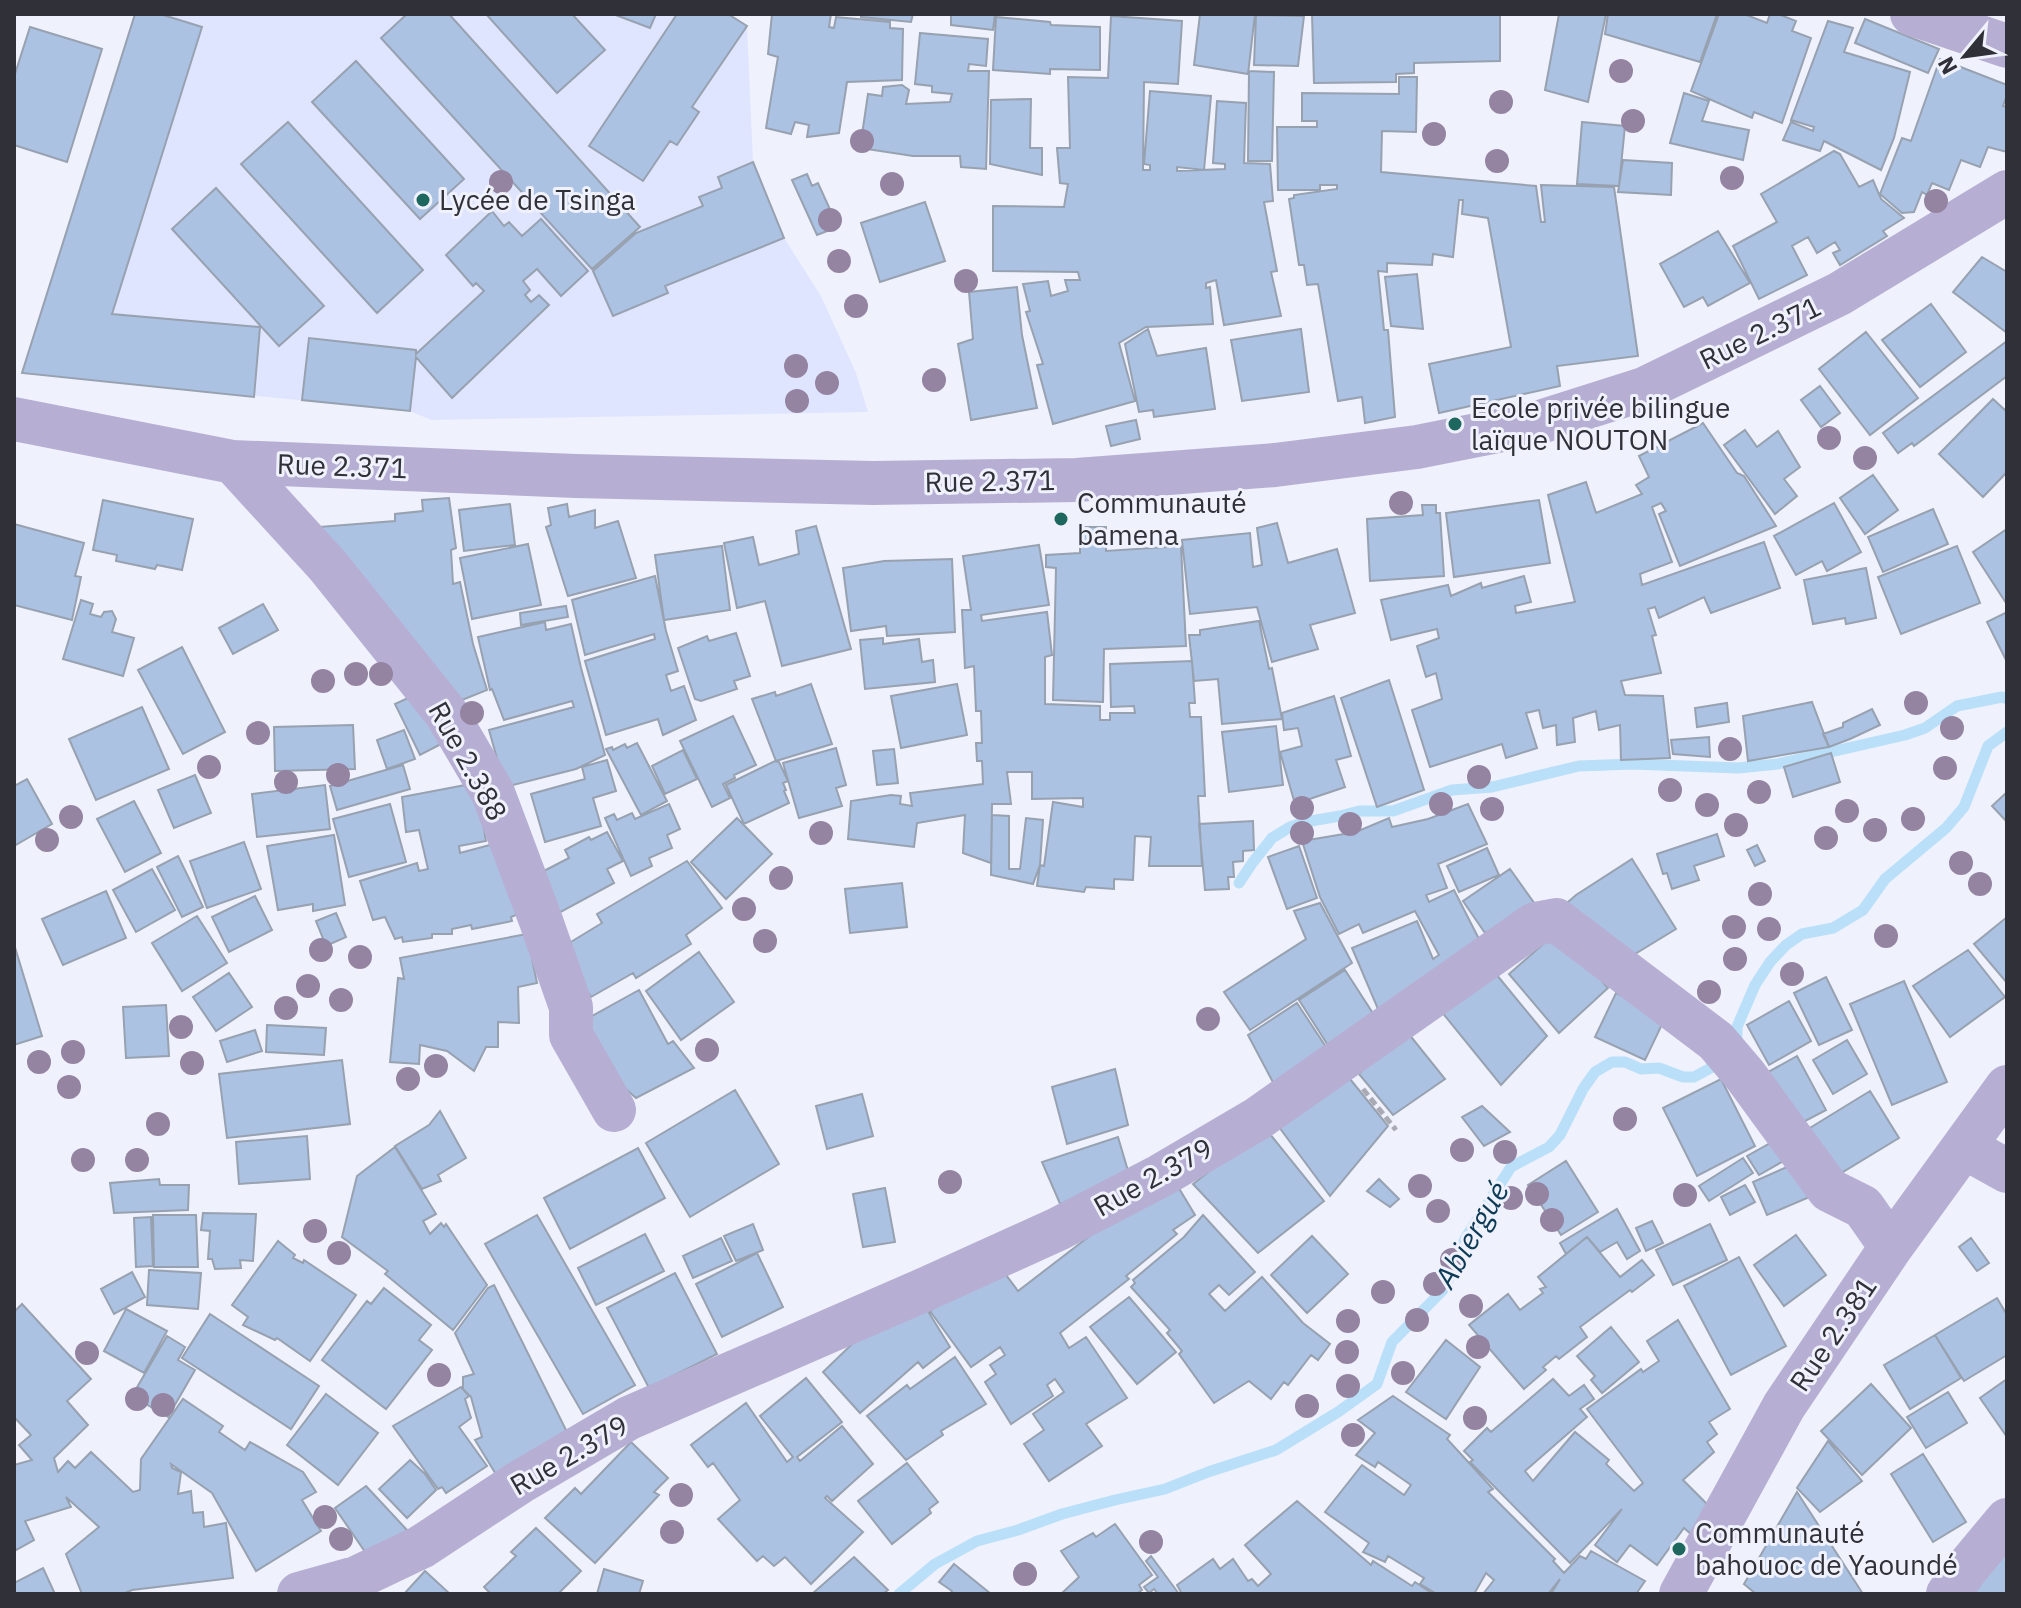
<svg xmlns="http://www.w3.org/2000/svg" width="2021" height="1608" font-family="'IBM Plex Sans',sans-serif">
	<rect width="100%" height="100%" fill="#eff1fc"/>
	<path fill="#e0e5ff" d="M135,14H728L747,26L753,162L784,238L821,296L856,373L868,412L431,420L410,411L22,373Z"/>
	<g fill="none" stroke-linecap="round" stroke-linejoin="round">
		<path stroke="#b9dff9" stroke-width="11" d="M1239,883L1253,862L1272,838L1290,827L1305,822L1340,816L1359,811H1393L1452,790L1492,787L1579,766L1633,764L1738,768L1778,764L1905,735L1925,728L1957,706L2002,697L2007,699
			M1737,1044V1027L1755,985L1770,962L1786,945L1802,934L1833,928L1863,910L1885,879L1946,828L1964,807L1988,746L2007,732
			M899,1594L935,1564L977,1541L1018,1530L1062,1514L1115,1500L1165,1489L1208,1472L1276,1450L1338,1412L1377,1384L1392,1342L1445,1288L1465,1239L1511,1167L1549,1147L1560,1135L1583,1089L1595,1072L1612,1062H1625L1641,1069L1659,1068L1683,1077H1694L1722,1062"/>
	</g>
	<path fill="#abc2e3" stroke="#97a1b0" stroke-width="2" d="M135,14H160L202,27L112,314L260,327L254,397L22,373Z
		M407,14H449L640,227L592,269L381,38Z
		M486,14H572L605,50L557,93Z
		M613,14H656L650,28Z
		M677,14H728L747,26L692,107L699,112L677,145L670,141L643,181L589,146Z
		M772,14H831L829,27L834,28L836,17L890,22V28L903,29L902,80L847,82L839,133L807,137L809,125L795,122L791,134L766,128L778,57L768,54Z
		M861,14H913L911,22L861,17Z
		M951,14H995L993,30L951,25Z
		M1200,14H1255L1248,74L1194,65Z
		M1312,14H1500V61L1414,63V73L1396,74V82L1314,83Z
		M1559,14H1606L1588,102L1545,90Z
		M1608,14H1717L1700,62L1605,34Z
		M1719,14H1744L1767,23L1770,14H1778L1796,21L1792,31L1811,38L1782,123L1754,112L1752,118L1691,91Z
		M1256,15L1304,16L1298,66L1254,65Z
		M1111,16L1182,21L1178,84L1144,82L1143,170H1150V165L1144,164L1150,91L1211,96L1204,170L1177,167V171L1225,169V164L1213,163L1217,101L1246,103L1244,163L1270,164L1273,201L1264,202L1277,271L1271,272L1281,316L1224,325L1216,280L1206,283V288L1210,287L1213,324L1146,327L1119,343L1135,401L1053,424L1037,365L1043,364L1026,312L1030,311L1023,284L1048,281L1051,296L1068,291L1065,280H1080L1078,272L993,271V206L1064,207L1068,184L1060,183L1057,148H1070L1068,77L1108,78Z
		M996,17L1050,22L1051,25L1100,27V70L1050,69V74L993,70Z
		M1865,19L1939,49L1928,73L1855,43Z
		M1828,21L1853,28L1844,52L1910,72L1894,138L1881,170L1824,141L1820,151L1783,140L1791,122L1813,131L1814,127L1791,120Z
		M30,27L102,49L67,162L14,145V77Z
		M920,33L988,39L986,66L969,64L968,71H989L986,169L961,167L960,156H913L860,148L868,94L882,96L883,87L902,85L909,90L906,104L950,102L952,94L932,92V86L915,84Z
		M1940,59L2007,85V95L2003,106L2007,107V152L1988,147L1980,167L1961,160L1949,190L1932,183L1927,195L1922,192L1914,212L1902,213L1880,194L1902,138L1911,141Z
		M356,61L464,179L420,219L312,102Z
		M1249,71L1274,72L1272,161H1248Z
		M1399,77H1417L1416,132L1382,131L1381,172L1536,186L1541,222H1545L1541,185L1614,187L1638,356L1557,366L1560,386L1439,413L1429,364L1511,347L1488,218L1462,214L1463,200H1459L1453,257L1433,254L1432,265L1387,263V272L1378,271L1384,330H1388L1395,417L1365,423L1362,397L1338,401L1318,284L1307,285L1304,265H1299L1289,199L1294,198V195L1337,189V185H1320V190H1278L1277,127H1317V121H1302V93L1399,94Z
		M1684,93L1709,101L1702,121L1749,130L1743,160L1670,143Z
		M1031,99L1030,148H1042V175L990,164L991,100Z
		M288,122L423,270L377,313L241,164Z
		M1582,122L1625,126L1619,186L1577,184Z
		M1834,151L1840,154L1859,187L1873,180L1881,199L1904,218L1883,231L1887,236L1840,265L1833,253L1840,250L1835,242L1817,253L1808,237L1792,246L1807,275L1759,299L1733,246L1777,222L1761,194Z
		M1623,160L1672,163L1671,195L1618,192Z
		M753,162L784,238L665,286L668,293L613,316L593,271L636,233L703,206L699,197L722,188L718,177Z
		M807,174L812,186L818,183L838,227L817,235L792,180Z
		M216,188L324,306L279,346L172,229Z
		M925,202L945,261L880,282L861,223Z
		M492,211L504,226L509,222L522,236L541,219L588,271L561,296L537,269L523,281L530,290L525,295L531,302L539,295L549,305L452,398L416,357L410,411L302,400L309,338L416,350V354L484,291L476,283L473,286L446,255Z
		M1718,231L1750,283L1708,306L1703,297L1684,307L1660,264Z
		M1982,257L2007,272V333L1953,292Z
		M1417,274L1423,329L1391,326L1385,277Z
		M1017,287L1022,335L1037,408L971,420L958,344L973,339L969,292Z
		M1931,304L1966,352L1920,387L1882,340Z
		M1148,329L1157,356L1206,348L1215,409L1154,417L1153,410L1139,412L1125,344Z
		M1301,329L1309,392L1242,401L1231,340Z
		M1866,332L1918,398L1870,435L1819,369Z
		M2007,341V376L1914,446L1912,443L1898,453L1883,433Z
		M1820,386L1840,413L1821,427L1801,400Z
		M1993,399L2007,412V472L1983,497L1939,454Z
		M1136,420L1140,439L1111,446L1106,426Z
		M1703,423L1737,473L1744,476L1776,526L1680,566L1659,514L1666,511L1661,503L1652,507L1672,562L1640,574L1642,585L1764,542L1780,588L1711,613L1704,597L1659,618L1655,607L1648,609L1656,635L1652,636L1661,673L1621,681L1625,695L1663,696L1670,758L1621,760L1620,725L1599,730L1596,711L1573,718L1575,742L1557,745L1556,725L1543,728L1539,710L1526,713L1537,748L1506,758L1502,744L1430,767L1412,710L1442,699L1436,673L1426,677L1417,646L1439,638L1437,629L1391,640L1381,600L1448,585L1451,596L1481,583L1482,588L1524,576L1531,602L1515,606L1516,613L1575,602L1548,495L1586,482L1596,513L1642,494L1636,485L1649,477L1639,456Z
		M1745,430L1757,447L1778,431L1800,467L1784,479L1797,496L1775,514L1724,445Z
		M1873,475L1898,510L1865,534L1840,498Z
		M449,498L456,548L451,550L453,584L460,582L473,644L487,690L452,704L318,527L395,521V514L423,511L422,500Z
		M103,500L193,519L182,570L157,565L155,569L116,561L117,555L93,550Z
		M1539,500L1550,563L1454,577L1446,513Z
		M1834,503L1861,552L1827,571L1822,561L1796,575L1774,536Z
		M510,504L515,545L464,551L459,510Z
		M567,504L569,517L595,510V528L618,521L636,578L568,596L546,527L551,525L548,508Z
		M1422,505H1436V513H1440L1444,576L1370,581L1367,519L1423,515Z
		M1933,509L1948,544L1883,572L1868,537Z
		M1277,523L1288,563L1337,549L1355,613L1310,625L1318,649L1272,662L1257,607L1190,614L1182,540L1250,533L1253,567L1262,565L1257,528Z
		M14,524L84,543L75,576L81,577L72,620L14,605Z
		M816,526L851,649L782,666L765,601L737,608L724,543L753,537L759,565L799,554L796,531Z
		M1080,527H1106V551L1181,546L1186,646L1104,649L1103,702L1053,700L1056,568L1046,567V555L1080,553Z
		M2007,529V602L2006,603L1973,552Z
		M528,544L541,605L472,619L460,558Z
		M1039,545L1049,605L981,615L982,621L1047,612L1052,655L1045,657V704L1100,706V720H1110V713H1135L1134,706L1111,707L1110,664L1192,661L1195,703H1189L1190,717H1201L1205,796H1198L1202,866H1149L1151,837L1135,836L1133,880L1114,879V889L1086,887L1084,892L1037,886L1040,865L1044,866L1053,802L1083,807V798L1032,799V772H1007L1011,804H992L991,863L963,853L965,815L917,823L914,847L848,839L851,801L891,795L901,796L900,804L912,806L910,793L983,784L982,761H977L976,743H982L981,711H976L974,666L965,668L962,610H971L963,556Z
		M722,546L730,610L664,620L655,555Z
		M1957,546L1980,603L1901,634L1878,577Z
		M952,559L955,632L887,636L886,626L851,631L843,568L884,561Z
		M1866,568L1876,618L1846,624L1845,618L1813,624L1804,580Z
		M655,576L666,631L678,671L666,675L671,691L684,686L696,720L663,735L658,719L606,735L585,661L655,639L654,634L585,655L572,600Z
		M81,600L93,604L90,614L101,617L104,612L112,611L116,619L112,632L134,638L123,676L63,659Z
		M263,604L278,630L233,654L219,628Z
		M566,606L568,617L521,625L520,613Z
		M2007,612V662L1987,622Z
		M1259,621L1269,669L1272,668L1282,719L1222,724L1218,679L1194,681L1189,635H1200V630Z
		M545,622L546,630L571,624L581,668L605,755L576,769L505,787L489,730L574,707L572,701L504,720L492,689L490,690L478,637Z
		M736,633L750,676L734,681L737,689L701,701L695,699L678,648L707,636L709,641Z
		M883,638V644L919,639L922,662L933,660L935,682L865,689L860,640Z
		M182,647L225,732L183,754L138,670Z
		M1389,680L1424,790L1377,807L1341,698Z
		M811,684L832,744L776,761L752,699L775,692L776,696Z
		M957,684L967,735L901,748L891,696Z
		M423,691L447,741L420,755L395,704Z
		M1334,696L1351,756L1336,760L1345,787L1295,804L1280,752L1302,746L1298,728L1284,730L1282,713Z
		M1812,702L1829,747L1748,761L1743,716Z
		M1727,703L1729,722L1697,727L1695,708Z
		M142,707L169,769L96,800L69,739Z
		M1872,709L1880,725L1850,739L1829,747L1823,734L1843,727V723Z
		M733,716L756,765L734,775L735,778L723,784L730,798L712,807L680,741Z
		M353,725L355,769L275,771L274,727Z
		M1276,726L1283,785L1229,792L1222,732Z
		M404,730L415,759L387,769L377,740Z
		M1709,737L1710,757L1673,754L1671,740Z
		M637,743L667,801L641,815L606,749L612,747L613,750L625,744L627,748Z
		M836,748L846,785L836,788L842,806L799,818L783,763Z
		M894,749L898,783L877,785L873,751Z
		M683,750L697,779L665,794L652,766Z
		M1831,753L1840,782L1793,797L1784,767Z
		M607,760L616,791L593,798L601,826L545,842L531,794L585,779L582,767Z
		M775,761L779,762L788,781L783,783L786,790L784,791L789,803L744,824L726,785Z
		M403,765L410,789L337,810L330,786Z
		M195,775L211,813L174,828L158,790Z
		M27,779L52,824L14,846V786Z
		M476,783L486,841L459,846L460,853L501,842L523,912L511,917L512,921L472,929L471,925L452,929V934H432V938L403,942L402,937L395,939L385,917L373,920L360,881L417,863L419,871L428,869L419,830L406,832L402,797Z
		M325,785L330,829L257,837L252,794Z
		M2007,792V822L1992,806Z
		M134,801L161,853L125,872L97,819Z
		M390,804L406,862L349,877L333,819Z
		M669,804L680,829L667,835L672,848L649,858L652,866L631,876L605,818L614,814L617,820L632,813L635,819Z
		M1468,804L1487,844L1438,864L1447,888L1426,895L1429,902L1454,890L1481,943L1378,1009L1352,948L1417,921L1433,959L1439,955L1415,911L1363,933L1359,924L1339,934L1320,897L1302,841L1356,832L1389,818L1392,827L1428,819Z
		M992,815L1009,816V869H1020L1026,818L1043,820L1040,865L1033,884L991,875Z
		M737,818L772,854L726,899L691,862Z
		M1253,821L1254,850L1243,851V861L1233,862L1234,877H1228L1229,889L1205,890L1199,824Z
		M607,832L623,861L607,869L614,883L557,914L536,875L569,858L565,850L589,837L591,840Z
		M1717,834L1724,856L1694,866L1699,880L1672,889L1667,873L1663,874L1657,854Z
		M334,835L345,905L313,911V904L278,910L267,846Z
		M244,842L261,889L207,908L190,861Z
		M1757,845L1765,861L1755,866L1747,850Z
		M1299,846L1317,898L1287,909L1268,857Z
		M1487,848L1499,875L1459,892L1447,866Z
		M178,856L203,907L182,917L157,867Z
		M1632,859L1676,929L1625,960L1560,909L1576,895Z
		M687,861L722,908L686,935L691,944L636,978L633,973L591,997L561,948L602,923L597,914Z
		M152,869L175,910L136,932L113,890Z
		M1510,869L1537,907L1485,933L1463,901Z
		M902,883L907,927L850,933L845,889Z
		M106,891L126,938L63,965L42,919Z
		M255,896L272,930L229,952L212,917Z
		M1320,903L1352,963L1250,1030L1224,992L1306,939L1294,911Z
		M336,913L346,937L326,946L316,921Z
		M197,916L227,963L182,991L152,943Z
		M2007,917V983L1974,944Z
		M1558,931L1608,988L1559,1033L1509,974Z
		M527,934L537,983L518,987L519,1023L498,1022V1047H486L474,1071L447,1051L420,1045L419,1064L390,1062L398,978L404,979L400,958Z
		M14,944L42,1036L14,1045Z
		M1968,950L2005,997L1950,1037L1913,986Z
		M699,952L734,1002L681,1040L646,991Z
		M1345,970L1376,1018L1329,1047L1299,1000Z
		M229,973L252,1007L216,1031L193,997Z
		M1496,974L1547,1036L1501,1085L1441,1011Z
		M1826,977L1852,1030L1819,1045L1794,993Z
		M1904,981L1947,1082L1892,1105L1850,1004Z
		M639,990L668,1044L673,1041L694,1068L636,1098L604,1070L583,1021Z
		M1616,993L1666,1016L1645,1060L1595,1037Z
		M1789,1001L1811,1041L1769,1065L1747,1025Z
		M1297,1003L1328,1050L1275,1086L1248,1035Z
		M166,1005L169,1056L126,1058L123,1007Z
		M267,1025L326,1028L324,1055L266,1052Z
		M1404,1028L1445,1079L1393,1115L1359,1074Z
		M255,1030L262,1051L227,1062L220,1041Z
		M1847,1040L1867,1074L1833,1094L1813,1060Z
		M1797,1056L1826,1110L1792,1128L1763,1075Z
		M342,1060L350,1124L227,1138L219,1074Z
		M1115,1069L1128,1125L1067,1144L1052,1087Z
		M1350,1079L1388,1126L1330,1196L1279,1127Z
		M1721,1079L1755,1146L1697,1176L1663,1108Z
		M735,1090L779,1164L690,1217L646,1143Z
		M1870,1091L1899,1138L1828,1181L1800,1134Z
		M862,1094L873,1136L827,1149L816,1106Z
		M1482,1106L1510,1132L1484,1146L1462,1117Z
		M440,1111L466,1158L438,1175L441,1181L422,1189L395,1146L429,1125Z
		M1265,1128L1324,1201L1258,1253L1193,1184Z
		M307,1136L310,1179L239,1184L236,1142Z
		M1783,1136L1794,1155L1759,1175L1747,1156Z
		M1118,1137L1131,1181L1061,1206L1042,1162Z
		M395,1147L436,1214L423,1221L430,1234L441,1223L444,1227L446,1224L487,1285L453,1330L385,1274L388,1271L342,1237L357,1176Z
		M638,1148L665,1198L570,1249L544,1198Z
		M1743,1158L1753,1173L1709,1201L1699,1186Z
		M1805,1159L1819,1193L1767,1215L1753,1182Z
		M1566,1161L1598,1212L1561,1235L1528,1185Z
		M159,1179L160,1185H189L188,1210L114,1213L110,1183Z
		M1379,1179L1399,1199L1390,1207L1367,1191Z
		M1174,1180L1195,1215L1173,1230L1177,1234L1126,1276L1129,1279L1060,1333L1069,1348L1086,1337L1127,1398L1086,1424L1102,1446L1049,1481L1024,1444L1044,1430L1033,1414L1064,1392L1055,1379L1047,1385L1053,1396L1011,1424L985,1382L996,1374L990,1365L1005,1355L1000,1347L971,1367L930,1311L997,1263L1018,1291L1147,1192Z
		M1745,1185L1755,1202L1730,1215L1721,1197Z
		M885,1188L895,1242L863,1247L853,1194Z
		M1617,1209L1640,1251L1627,1259L1617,1242L1600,1252L1587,1237L1566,1254L1560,1243Z
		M203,1213L256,1214L253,1261L240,1260L241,1268L215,1269L212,1259H208L210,1231L201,1230Z
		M153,1215H196L198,1267H154Z
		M537,1215L635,1385L583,1414L485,1244Z
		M1203,1215L1255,1272L1229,1295L1219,1285L1209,1294L1225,1311L1262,1277L1303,1323L1330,1344L1318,1360L1311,1355L1288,1385L1284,1382L1271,1399L1249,1381L1214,1403L1179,1354L1182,1351L1167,1333L1170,1330L1131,1287L1135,1283L1133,1280L1184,1237Z
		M151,1217L153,1266L136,1267L134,1218Z
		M1652,1221L1663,1243L1646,1251L1636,1228Z
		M753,1224L763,1250L736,1261L724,1236Z
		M1710,1224L1727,1260L1673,1285L1656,1250Z
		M645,1234L664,1271L596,1305L578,1268Z
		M1796,1235L1826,1275L1784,1306L1754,1265Z
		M1312,1236L1348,1274L1307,1313L1271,1275Z
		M1587,1237L1620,1277L1642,1260L1654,1275L1632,1292L1630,1290L1580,1327L1587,1337L1559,1359L1556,1356L1543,1367L1546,1370L1524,1389L1469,1325L1508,1294L1520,1310L1543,1293L1540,1289L1546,1287L1538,1277Z
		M721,1238L732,1261L693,1278L683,1256Z
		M1971,1238L1989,1263L1977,1271L1959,1247Z
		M278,1241L295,1255L293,1258L303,1263L304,1260L356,1295L310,1361L277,1338L275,1340L243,1325L248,1317L232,1305Z
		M757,1253L783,1307L722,1337L696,1284Z
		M1739,1257L1786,1346L1731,1375L1684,1286Z
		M149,1270L201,1273L198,1309L147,1305Z
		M132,1272L145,1297L114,1314L101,1289Z
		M675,1273L717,1354L649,1388L607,1308Z
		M494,1285L570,1438L497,1476L475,1440L482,1437L471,1397L463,1389V1377L474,1374L455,1333L488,1288Z
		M384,1288L431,1325L419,1340L432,1350L386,1409L322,1360L367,1301L371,1304Z
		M918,1295L950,1347L923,1368L918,1362L860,1413L823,1372L879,1318Z
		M1129,1297L1176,1352L1137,1384L1090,1327Z
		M1997,1298L2007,1315V1355L1964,1381L1935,1335Z
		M22,1304L91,1379L67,1401L88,1425L54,1458L58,1472L68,1461L75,1468L91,1452L133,1492L140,1490L141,1459L183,1399L223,1426L219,1432L245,1450L250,1442L303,1472L316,1492L302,1500L321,1531L256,1571L212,1493L171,1464L172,1468L181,1472L178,1494L191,1491L193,1513L203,1512L204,1527L226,1523L233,1578L132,1590L123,1594H82L66,1554L99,1527L66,1497L71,1507L25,1521L34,1540L16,1550L14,1545V1465L32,1460L19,1445L31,1435L14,1417V1312Z
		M126,1309L167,1331L144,1373L104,1351Z
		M210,1314L319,1386L291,1429L182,1358Z
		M1678,1320L1730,1409L1709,1422L1717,1434L1707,1442L1714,1452L1683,1480L1714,1511L1692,1535L1684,1528L1657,1565L1630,1545L1617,1562L1595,1545L1622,1509L1570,1563L1470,1462L1473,1460L1464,1451L1487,1428L1491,1432L1553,1379L1569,1396L1584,1385L1594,1399L1580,1409L1587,1417L1525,1471L1533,1481L1575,1432L1609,1460L1606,1464L1634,1491L1643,1483L1587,1409L1641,1369L1643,1372L1659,1361L1647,1341Z
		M1611,1327L1639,1362L1602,1393L1591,1380L1595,1376L1577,1356Z
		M1935,1335L1961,1378L1910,1409L1884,1365Z
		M167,1336L185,1347L178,1360L195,1370L168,1417L132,1396Z
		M1446,1340L1480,1367L1446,1419L1406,1392Z
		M955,1357L986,1404L941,1431L943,1435L906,1460L867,1416L907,1385L910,1389Z
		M806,1378L842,1422L797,1457L800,1461L842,1426L873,1464L832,1501L827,1496L825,1498L863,1532L811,1584L785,1557L774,1566L763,1556L757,1561L718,1519L740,1500L713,1463L708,1467L691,1445L746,1403L787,1462L793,1457L760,1416Z
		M2007,1379V1437L1980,1398Z
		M1871,1384L1911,1428L1862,1475L1821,1431Z
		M461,1387L469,1396L465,1399L471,1418L459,1427L487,1466L446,1493L442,1487L438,1489L393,1426Z
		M1948,1392L1967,1423L1926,1448L1907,1417Z
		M326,1394L378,1433L338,1485L287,1445Z
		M1393,1396L1450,1435L1447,1439L1493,1489L1488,1492L1555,1559L1553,1561L1564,1573L1580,1556L1586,1559L1591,1551L1645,1581L1636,1594H1551L1560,1579L1548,1594H1483L1494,1580L1486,1573L1474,1594H1437L1420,1584L1424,1578L1388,1556L1385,1562L1363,1552L1369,1543L1325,1512L1362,1465L1404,1495L1411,1485L1378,1462L1375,1467L1356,1455L1375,1433L1358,1420Z
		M1828,1441L1862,1481L1820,1512L1797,1488Z
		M631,1442L668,1478L654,1492L659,1495L595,1563L545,1518L575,1488L581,1494Z
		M1923,1454L1966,1522L1933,1542L1891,1474Z
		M410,1460L425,1474L436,1490L407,1518L379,1489Z
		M907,1463L938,1502L929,1509L931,1513L892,1544L858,1501Z
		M366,1486L407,1530L372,1562L335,1508Z
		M1797,1492L1863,1594H1756L1744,1584Z
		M1297,1501L1371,1565L1373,1561L1412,1586L1415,1582L1433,1594H1182L1177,1585L1213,1559L1220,1569L1233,1559L1248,1581L1252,1579L1258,1586L1271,1574L1245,1545Z
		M1115,1524L1152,1575L1139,1585L1142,1590L1136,1594H1061L1079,1577L1061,1551L1093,1533L1096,1537Z
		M536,1528L581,1571L558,1594H491L484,1587L516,1556L511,1552Z
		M2007,1533V1594H1959Z
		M1151,1556L1179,1594H1158L1154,1589L1149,1593L1144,1587L1158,1577L1146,1561Z
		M854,1557L888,1590L883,1594H812Z
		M954,1564L991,1594H950L952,1591L939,1582Z
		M43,1568L55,1594H14V1583Z
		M604,1569L643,1581L639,1594H597Z
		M425,1571L450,1594H404Z"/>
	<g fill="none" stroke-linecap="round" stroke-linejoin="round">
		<path stroke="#a9aab4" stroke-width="5" stroke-dasharray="8 4" stroke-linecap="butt" d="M1363,1089L1396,1130"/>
		<path stroke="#b7afd3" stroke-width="44" d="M1912,14L2007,46
			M14,419L233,462L576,476L873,483L1077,480L1275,465L1417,447L1537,423L1644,389L1839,294L2007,192
			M233,462L328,566L446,713L493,793L541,921L571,1007V1035L614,1110
			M1964,1147L2007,1171
			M299,1594L356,1578L421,1547L520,1482L629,1418L928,1288L1058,1229L1160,1176L1257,1119L1535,924L1556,920L1716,1041L1745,1075L1829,1190L1863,1207L1891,1247
			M1681,1594L1784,1406L1891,1247L2007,1087
			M1948,1594L1967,1568L2007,1520"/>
	</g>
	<g fill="#9484a1">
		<circle cx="1621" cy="71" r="12"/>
		<circle cx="1501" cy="102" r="12"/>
		<circle cx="1633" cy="121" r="12"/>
		<circle cx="1434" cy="134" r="12"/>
		<circle cx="862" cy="141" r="12"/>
		<circle cx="1497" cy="161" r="12"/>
		<circle cx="1732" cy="178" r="12"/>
		<circle cx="501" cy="182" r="12"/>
		<circle cx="892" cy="184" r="12"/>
		<circle cx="1936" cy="201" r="12"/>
		<circle cx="830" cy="220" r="12"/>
		<circle cx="839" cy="261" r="12"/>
		<circle cx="966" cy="281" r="12"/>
		<circle cx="856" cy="306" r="12"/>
		<circle cx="796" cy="366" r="12"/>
		<circle cx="934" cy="380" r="12"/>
		<circle cx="827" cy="383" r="12"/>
		<circle cx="797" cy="401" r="12"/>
		<circle cx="1829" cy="438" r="12"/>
		<circle cx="1865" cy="458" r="12"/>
		<circle cx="1401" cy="503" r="12"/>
		<circle cx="356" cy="674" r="12"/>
		<circle cx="381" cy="674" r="12"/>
		<circle cx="323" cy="681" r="12"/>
		<circle cx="1916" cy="703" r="12"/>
		<circle cx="472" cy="713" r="12"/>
		<circle cx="1952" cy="728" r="12"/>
		<circle cx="258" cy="733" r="12"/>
		<circle cx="1730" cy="749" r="12"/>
		<circle cx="209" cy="767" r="12"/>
		<circle cx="1945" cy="768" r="12"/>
		<circle cx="338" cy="775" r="12"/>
		<circle cx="1479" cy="777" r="12"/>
		<circle cx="286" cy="782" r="12"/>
		<circle cx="1670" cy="790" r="12"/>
		<circle cx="1759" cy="792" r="12"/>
		<circle cx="1441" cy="804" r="12"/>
		<circle cx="1707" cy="805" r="12"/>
		<circle cx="1302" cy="808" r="12"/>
		<circle cx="1492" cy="809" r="12"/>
		<circle cx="1847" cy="811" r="12"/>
		<circle cx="71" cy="817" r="12"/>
		<circle cx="1913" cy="819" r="12"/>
		<circle cx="1350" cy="824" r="12"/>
		<circle cx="1736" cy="825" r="12"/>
		<circle cx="1875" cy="830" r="12"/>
		<circle cx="821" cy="833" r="12"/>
		<circle cx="1302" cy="833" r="12"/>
		<circle cx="1826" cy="838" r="12"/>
		<circle cx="47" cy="840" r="12"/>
		<circle cx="1961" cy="863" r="12"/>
		<circle cx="781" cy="878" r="12"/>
		<circle cx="1980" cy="884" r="12"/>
		<circle cx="1760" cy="894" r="12"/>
		<circle cx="744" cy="909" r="12"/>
		<circle cx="1734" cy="927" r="12"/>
		<circle cx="1769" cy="929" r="12"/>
		<circle cx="1886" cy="936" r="12"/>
		<circle cx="765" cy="941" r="12"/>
		<circle cx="321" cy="950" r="12"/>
		<circle cx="360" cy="957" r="12"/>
		<circle cx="1735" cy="959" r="12"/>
		<circle cx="1792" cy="974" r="12"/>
		<circle cx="308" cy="986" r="12"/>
		<circle cx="1709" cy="992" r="12"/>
		<circle cx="341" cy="1000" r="12"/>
		<circle cx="286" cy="1008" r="12"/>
		<circle cx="1208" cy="1019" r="12"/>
		<circle cx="181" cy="1027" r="12"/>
		<circle cx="707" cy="1050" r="12"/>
		<circle cx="73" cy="1052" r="12"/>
		<circle cx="39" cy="1062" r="12"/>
		<circle cx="192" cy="1063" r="12"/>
		<circle cx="436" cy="1066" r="12"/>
		<circle cx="408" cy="1079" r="12"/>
		<circle cx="69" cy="1087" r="12"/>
		<circle cx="1625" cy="1119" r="12"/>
		<circle cx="158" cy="1124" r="12"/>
		<circle cx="1462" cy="1150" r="12"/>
		<circle cx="1505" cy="1152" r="12"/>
		<circle cx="83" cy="1160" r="12"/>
		<circle cx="137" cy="1160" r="12"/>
		<circle cx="950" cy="1182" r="12"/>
		<circle cx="1420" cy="1186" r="12"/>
		<circle cx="1537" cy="1194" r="12"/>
		<circle cx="1685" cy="1195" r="12"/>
		<circle cx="1511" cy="1198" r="12"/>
		<circle cx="1438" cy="1211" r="12"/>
		<circle cx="1552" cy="1220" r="12"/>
		<circle cx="315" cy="1231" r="12"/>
		<circle cx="339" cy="1253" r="12"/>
		<circle cx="1452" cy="1260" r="12"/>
		<circle cx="1435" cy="1284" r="12"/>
		<circle cx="1383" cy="1292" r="12"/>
		<circle cx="1471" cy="1306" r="12"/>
		<circle cx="1417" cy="1320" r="12"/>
		<circle cx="1348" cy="1321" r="12"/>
		<circle cx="1478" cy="1347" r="12"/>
		<circle cx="1347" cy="1352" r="12"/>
		<circle cx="87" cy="1353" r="12"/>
		<circle cx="1403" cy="1373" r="12"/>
		<circle cx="439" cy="1375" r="12"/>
		<circle cx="1348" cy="1386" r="12"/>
		<circle cx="137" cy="1399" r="12"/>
		<circle cx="163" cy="1405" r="12"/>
		<circle cx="1307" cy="1406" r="12"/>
		<circle cx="1475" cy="1418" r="12"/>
		<circle cx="1353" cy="1435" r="12"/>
		<circle cx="681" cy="1495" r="12"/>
		<circle cx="325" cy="1517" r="12"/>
		<circle cx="672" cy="1532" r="12"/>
		<circle cx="341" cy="1539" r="12"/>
		<circle cx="1151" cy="1542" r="12"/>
		<circle cx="1025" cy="1574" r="12"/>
	</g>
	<g fill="#1e675e" stroke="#eff1fc" stroke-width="3">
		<circle cx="423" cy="200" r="8"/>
		<circle cx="1455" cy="424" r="8"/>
		<circle cx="1061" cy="519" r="8"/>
		<circle cx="1679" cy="1549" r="8"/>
	</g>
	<g text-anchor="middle" stroke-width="6" stroke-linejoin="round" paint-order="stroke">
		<g font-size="28" fill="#303138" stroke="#eff1fc" text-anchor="start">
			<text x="439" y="210">Lycée de Tsinga</text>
			<text x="1471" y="418">Ecole privée bilingue<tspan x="1471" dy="32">laïque NOUTON</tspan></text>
			<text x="1077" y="513">Communauté<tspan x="1077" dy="32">bamena</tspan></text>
			<text x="1695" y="1543">Communauté<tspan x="1695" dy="32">bahouoc de Yaoundé</tspan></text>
		</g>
		<g font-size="28" fill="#303138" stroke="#eff1fc">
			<text transform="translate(1760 333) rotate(-26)" y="10">Rue 2.371</text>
			<text transform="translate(342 466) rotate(2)" y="10">Rue 2.371</text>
			<text transform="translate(990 481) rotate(-1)" y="10">Rue 2.371</text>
			<text transform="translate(468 761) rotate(61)" y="10">Rue 2.388</text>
			<text transform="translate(1153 1177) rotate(-29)" y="10">Rue 2.379</text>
			<text transform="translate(1833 1334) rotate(-56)" y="10">Rue 2.381</text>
			<text transform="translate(569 1455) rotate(-30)" y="10">Rue 2.379</text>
		</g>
		<g font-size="30" font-style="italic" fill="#0d3b55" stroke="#eff1fc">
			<text transform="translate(1472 1235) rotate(-60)" y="10">Abiergué</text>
		</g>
	</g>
	<rect width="2021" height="1608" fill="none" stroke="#303138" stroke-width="32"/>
	<g transform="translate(1965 56) rotate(241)" stroke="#eff1fc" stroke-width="6" paint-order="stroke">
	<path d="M0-6L14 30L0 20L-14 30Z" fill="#303138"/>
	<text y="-12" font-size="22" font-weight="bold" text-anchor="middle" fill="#303138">N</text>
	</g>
</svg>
